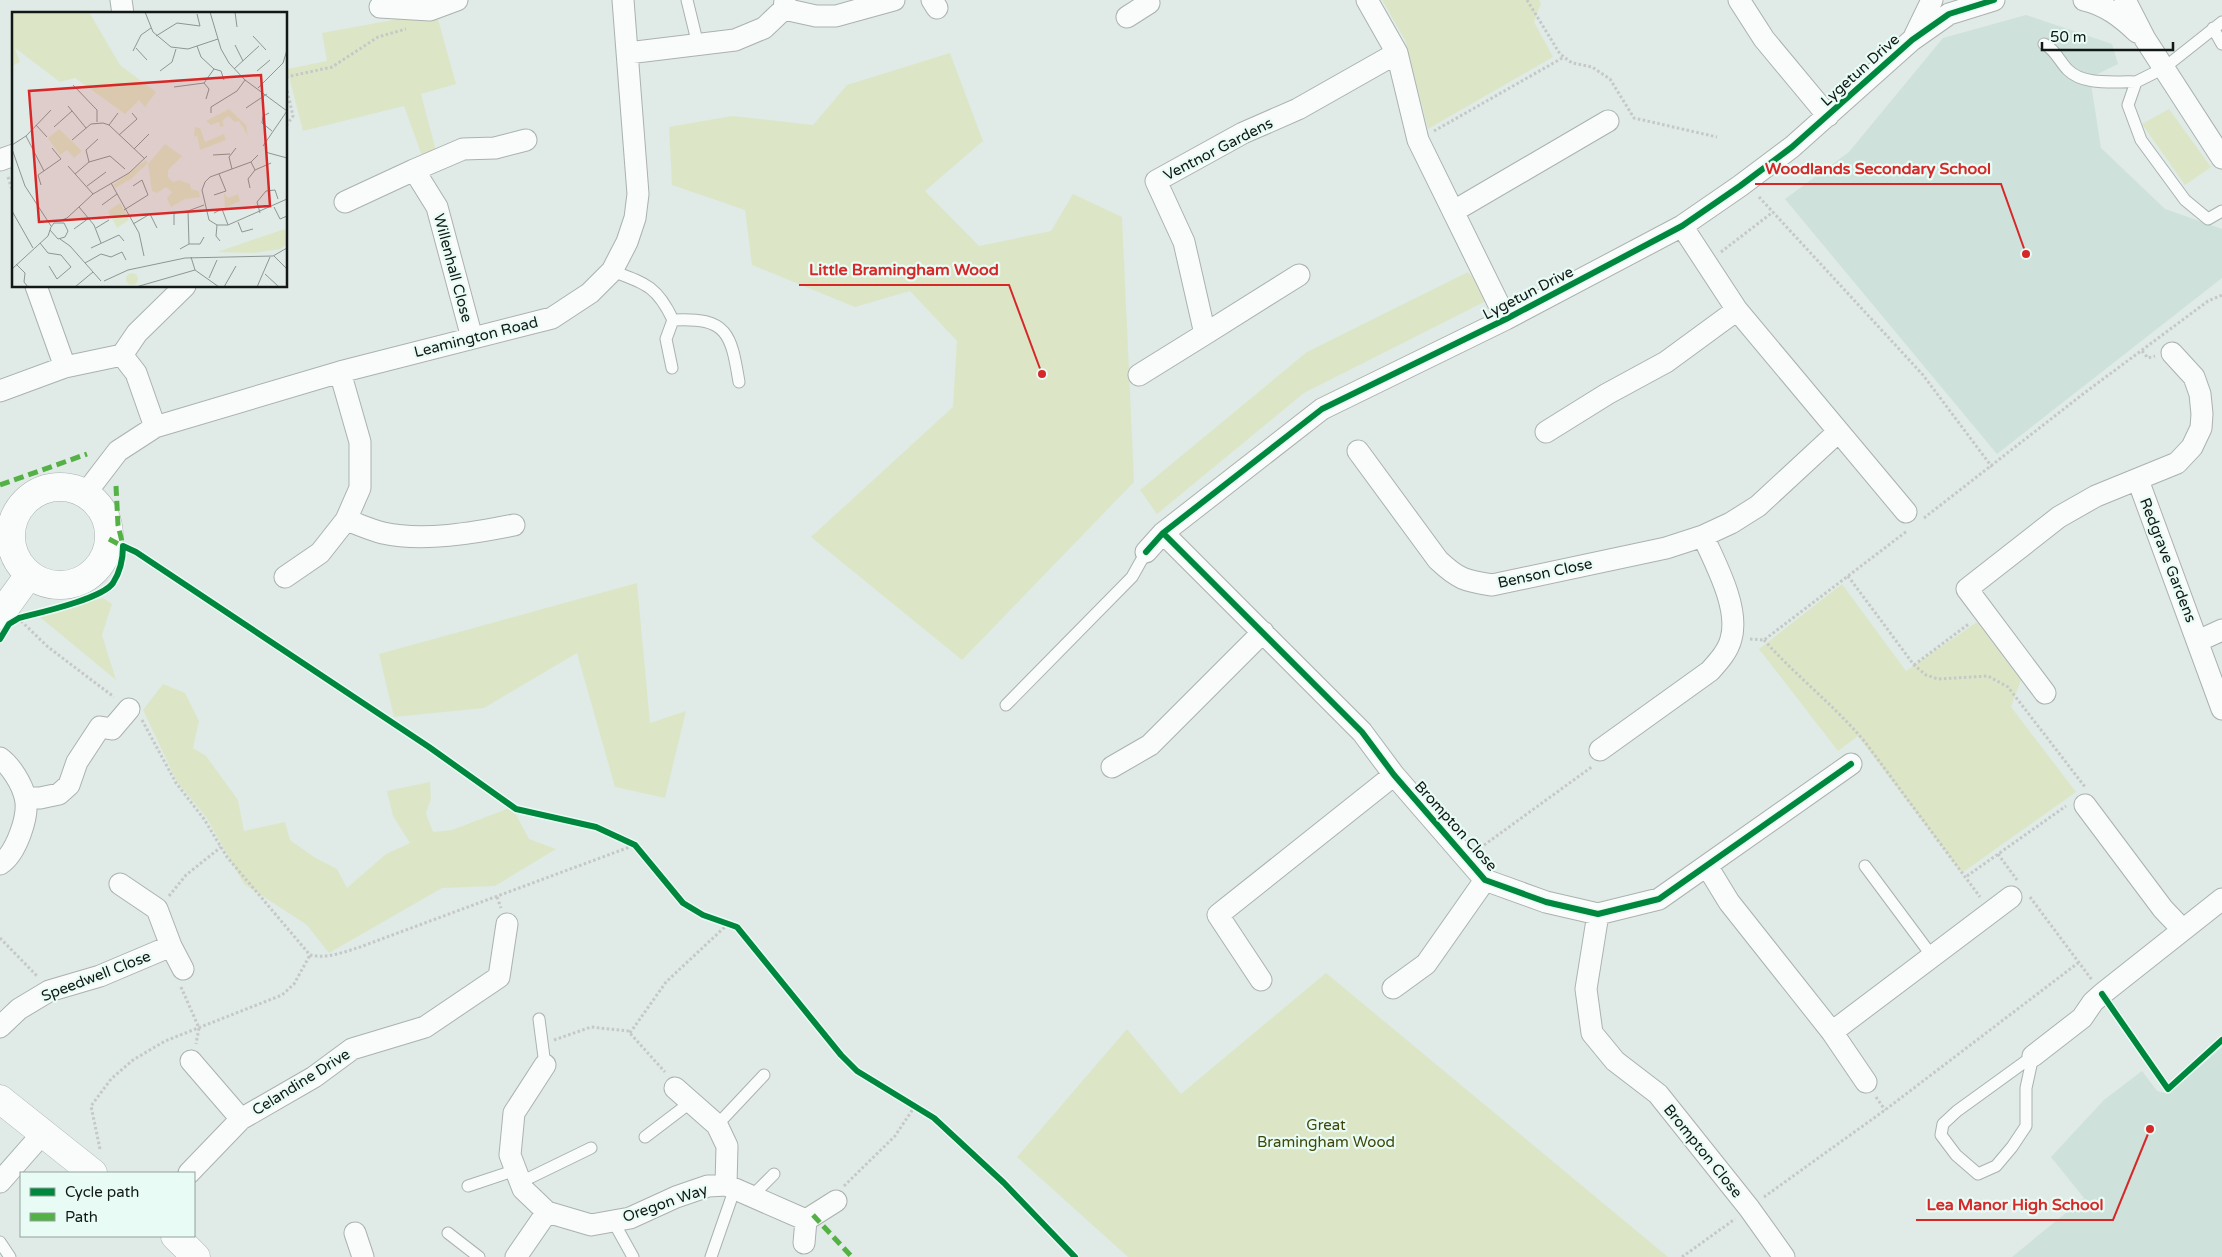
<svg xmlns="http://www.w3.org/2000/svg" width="2222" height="1257" font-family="'Varela Round',sans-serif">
	<rect width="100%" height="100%" fill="#e0eae7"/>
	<path fill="#cee1db" d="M2026,15L2112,44L2118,64L2090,78L2101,148L2165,209L2222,229V278L1997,454L1785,199L1849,152L1943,38Z
		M2222,1047V1257H2012L2084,1198L2051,1157L2104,1100L2142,1071L2157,1091L2168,1094Z"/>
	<path fill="#dce6c7" d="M1382,0H1539L1541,3L1534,22L1553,57L1428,129L1405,40Z
		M436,12L456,84L421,94L436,151L422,156L404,106L303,131L287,69L327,61L322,33Z
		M950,53L983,141L925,191L979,246L1051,231L1073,194L1122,217L1134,482L962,660L811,537L953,407L957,341L910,291L855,307L752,265L745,210L672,185L669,127L732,116L813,125L847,85Z
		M2169,109L2211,167L2185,185L2142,124Z
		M1468,272L1490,299L1304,393L1157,514L1140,490L1307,352Z
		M637,583L650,723L686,711L665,798L615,787L577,653L484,708L394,717L379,654Z
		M1842,584L1906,671L1977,622L2021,680L2011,707L2076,792L1962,873L1858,736L1838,751L1759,649Z
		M103,598L112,604L102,635L116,680L35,613Z
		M163,684L185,693L199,721L193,748L206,756L238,800L244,831L285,822L290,840L314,857L337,869L347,888L386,854L410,843L393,816L387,791L430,782L431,799L426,813L433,832L452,830L512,807L529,839L556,849L495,886L442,888L329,953L307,925L244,884L206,817L177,782L143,710Z
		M1326,973L1668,1257H1128L1017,1157L1127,1029L1181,1094Z"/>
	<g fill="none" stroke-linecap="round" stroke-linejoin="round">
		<g stroke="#aab2af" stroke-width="13">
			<path id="lane" d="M687,0L698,45
				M2222,22L2164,68L2136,82L2128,105L2141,140L2185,200L2208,219L2222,211
				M2213,28L2222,44
				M2044,44C2055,49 2059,61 2068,70C2084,86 2115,81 2136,82
				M612,271C645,283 657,286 673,320
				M672,368L666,339L673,320C728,317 731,334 739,382
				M1006,705L1132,577L1146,552
				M1865,866L1932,956
				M539,1019L545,1065
				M2033,1056L2026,1088V1126L2012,1147L1996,1166L1978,1174L1956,1155L1941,1135L1943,1124L1957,1111Z
				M717,1125L764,1075
				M645,1137L691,1102
				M521,1182L591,1148
				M468,1186L516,1170
				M752,1196L774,1174
				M613,1221L633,1257
				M448,1233L479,1257
				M0,1242L10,1257
				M711,1257L735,1188"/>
		</g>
		<g stroke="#aab2af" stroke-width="23">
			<path id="street" d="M121,0L123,14
				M932,0L937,8
				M1367,0L1397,53L1418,140L1506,319
				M1739,0L1764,39L1828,116
				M2084,0C2106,5 2121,17 2137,32
				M2125,0L2145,39L2222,158
				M380,7L430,10L457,0
				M784,9L816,16H836L894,0
				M1127,17L1149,3
				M1915,35L1932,0
				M628,53L735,40L764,28L784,9L785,0
				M0,160L14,155
				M345,202L414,170
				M1454,211L1608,121
				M1682,226L1737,310L1906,512
				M1299,275L1205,334L1184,242L1156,181L1243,133L1298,109L1397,53
				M36,286L65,367
				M472,338L437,207L414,170L463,149L495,148L526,140
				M122,355L137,333L185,286
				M1139,375L1205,334
				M0,391L65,367L122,355L136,373L155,427
				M1546,432L1607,394L1666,362L1737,310
				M1358,451L1438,560C1458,579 1465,581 1492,585L1666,548L1703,536L1731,523L1758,506L1838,432
				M2138,480L2222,709
				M85,494L118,451L155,427L340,372L552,318L590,293L612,271L627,242L635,218L638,194L623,0
				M346,520C358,524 371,530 383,533C423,542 474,533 514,525
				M1163,533L1362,732L1394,775L1485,880L1546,902L1598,914L1659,899L1851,764
				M1146,552L1163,533L1322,409L1506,319L1682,226L1740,186L1792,147L1912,40L1949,14L1994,0
				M285,577L320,553L346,520L360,488V442L340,372
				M2198,641L2222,630
				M2045,693L1967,589L2059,517L2096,496L2177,463L2192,447L2201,428L2202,414L2200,394L2194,377L2172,353
				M1600,750L1710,671C1719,661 1728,651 1731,639C1740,608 1715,563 1703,536
				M0,758C11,766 22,784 25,797C30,815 16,854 0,864
				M1112,767L1150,745L1263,632
				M26,798H40L59,794L69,785L77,762L100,727L112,729L129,709
				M2085,805L2163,909L2183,930
				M1707,866L1729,902L1832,1032L1866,1082
				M120,884L157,909L171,946L183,969
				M1598,914L1586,989L1592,1033L1615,1061L1658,1094L1749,1208L1784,1257
				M1261,980L1218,915L1394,775
				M1393,988L1426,964L1485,880
				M0,1027L19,1009L49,991L100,976L171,946
				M1832,1032L2011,897
				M2033,1056L2082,1018L2093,1002L2102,994L2222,899
				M191,1061L241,1119
				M545,1065L514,1113L510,1155L523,1189L547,1212L591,1225L630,1218L676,1197L708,1186L726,1185L806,1220L836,1201
				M675,1088L717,1125L727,1146L726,1185
				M189,1173L241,1119L314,1077L352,1049L425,1027L499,977L507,924
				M0,1182L43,1133
				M355,1233L363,1257
				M804,1243L806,1220
				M516,1257L547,1212"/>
		</g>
		<g stroke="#aab2af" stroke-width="29">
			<path id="secondary" d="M11 536a49 49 0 1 1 98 0a49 49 0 1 1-98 0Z
				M0,615L29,575
				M0,1099L93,1173
				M175,1236L196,1257"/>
		</g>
		<path stroke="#c5c8c6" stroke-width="3" stroke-dasharray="2.5 2.5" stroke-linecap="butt" d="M1527,0L1560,54L1572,63L1592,67L1610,79L1634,118L1717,137
			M286,77L332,67L378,37L406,29
			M286,86L293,116L286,126
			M1434,131L1564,57
			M8,177L14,196
			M1759,197L1923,375L1992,467
			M1721,252L1773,212
			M2142,351L2148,358L2155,356
			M1924,518L2083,394L2208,301L2222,295
			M1848,576L1914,665L1926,675L1938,679L1988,676L2008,687L2085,787
			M21,621L48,647L114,697
			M1750,639L1764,640L1907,531
			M1764,640C1796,676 1834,705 1865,742L1980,897
			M1914,665L1970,623
			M142,720L176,783L204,819L227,857L310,955C327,959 344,952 360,947L635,845
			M1480,848L1593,766
			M1998,854L2017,880
			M1967,876L2066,806
			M169,896L186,875L221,847
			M497,897L501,908
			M2030,897L2092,980
			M0,938L38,977
			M181,987L199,1028L196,1044
			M630,1033L666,982L728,924
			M554,1040L591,1027L628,1031L665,1072
			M1876,1097L1885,1110
			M100,1149L91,1106L111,1079L133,1060L165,1041L282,995L294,984L310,955
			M844,1186L895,1136L915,1106
			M1764,1197L1885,1110L2078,963
			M1682,1257L1735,1219"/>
		<use href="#lane" stroke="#fafcfb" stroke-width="11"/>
		<use href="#street" stroke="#fafcfb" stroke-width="21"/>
		<use href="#secondary" stroke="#fafcfb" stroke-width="28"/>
		<path stroke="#54b145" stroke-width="5" stroke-dasharray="10 5" stroke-linecap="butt" d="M0,485L87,454
			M116,486L118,525L123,546
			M109,539L126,548
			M813,1215L852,1257"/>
		<g stroke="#e8fcf5" stroke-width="9">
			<path id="cycleway" d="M1163,533L1362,732L1394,775L1485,880L1546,902L1598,914L1659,899L1851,764
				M1146,552L1163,533L1322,409L1506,319L1682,226L1740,186L1792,147L1912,40L1949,14L1994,0
				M0,639L9,624L19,618C38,613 102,599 113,583C120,572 123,559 123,546L136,552L429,747L516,809L596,827L635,845L683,903L703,915L737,927L841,1055L857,1071L934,1118L1004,1183L1075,1257
				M2102,994L2168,1089L2222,1040"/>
		</g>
		<use href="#cycleway" stroke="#00873e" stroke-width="6"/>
	</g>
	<g text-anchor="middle" stroke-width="4.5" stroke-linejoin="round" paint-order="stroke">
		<g font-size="15" fill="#111816" stroke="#e8fcf5">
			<text transform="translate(1860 70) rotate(-42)" y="5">Lygetun Drive</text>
			<text transform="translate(1218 149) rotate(-27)" y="5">Ventnor Gardens</text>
			<text transform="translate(453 268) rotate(75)" y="5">Willenhall Close</text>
			<text transform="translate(1528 293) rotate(-27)" y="5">Lygetun Drive</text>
			<text transform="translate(476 337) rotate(-14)" y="5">Leamington Road</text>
			<text transform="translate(2168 560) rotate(69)" y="5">Redgrave Gardens</text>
			<text transform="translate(1545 573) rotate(-12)" y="5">Benson Close</text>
			<text transform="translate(1456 826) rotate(48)" y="5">Brompton Close</text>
			<text transform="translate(96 976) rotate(-21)" y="5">Speedwell Close</text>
			<text transform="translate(301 1082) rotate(-32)" y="5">Celandine Drive</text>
			<text transform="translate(1703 1151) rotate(51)" y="5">Brompton Close</text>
			<text transform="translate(665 1203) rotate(-19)" y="5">Oregon Way</text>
		</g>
		<g font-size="15" fill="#404706" stroke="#e8fcf5">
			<text x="1326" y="1130">Great<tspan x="1326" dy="17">Bramingham Wood</tspan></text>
		</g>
	</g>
	<g transform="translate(12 12)">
		<rect width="275" height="275" fill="#e0eae7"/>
		<path d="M0,0H77L108,53L144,80L133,95L127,88L113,102L63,66L48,70L3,36L8,50L0,54ZM217,97L234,113L236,124L227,109L223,110L216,104L210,109L212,114L208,115L207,110L199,113L194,109ZM183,115L188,116L193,130L212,122L214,128L188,138L185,123L182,125ZM47,117L70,139L62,146L55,138L48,143L36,126ZM153,132L170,144L156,158V165L161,170L167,168L178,172L179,177L187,179L188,185L173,187L159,195L155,186L160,180L154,175L145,181L140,179L136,152ZM134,148L136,151L119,167L103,176L101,173ZM212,181L216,186L226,182L228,189L213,196ZM108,191L117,208L105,216L96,199ZM273,217L275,232L268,237L242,241L205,240ZM114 267a6 6 0 1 1 12 0a6 6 0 1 1-12 0Z" fill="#dce6c7"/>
		<path fill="none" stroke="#8d9693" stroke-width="1" d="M133,0L141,20L159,35L176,37L206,27M198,0L209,37L217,51L233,68L275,99M223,0L225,15M144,24L165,11L188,14L185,2M241,24L254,38M223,33L231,49M185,34L189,45L202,57L192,71M124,36L135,48M121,39L129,23L139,16M202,57L209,59L212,68M222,57L247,34M148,59L160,50L164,37M245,59L258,48M192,71L197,77L194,87M61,73L85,98V110M162,75L192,71M246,76L271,51L275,38M56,94L74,116M234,96L255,82M199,101V95L225,79L233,68M257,101L251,104L250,111L260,119M24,113L35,125M97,113L106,101M42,115L60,99M107,123L125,107L120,101M14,124L32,159M60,128L79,112L91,111L97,113L133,147M0,133L14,124L39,98M251,134L275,99M0,137L13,174L39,214M122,137L137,122M253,140L275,146M201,143L218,142M246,143L239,150L198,165L193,170L190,178L197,208L205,213H216L275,187M77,150L74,138L86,127M239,150L243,158L259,151M56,154L81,182M220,157L217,145L224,136M63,162L77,150L98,144L113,157M99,171L127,221L132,244M29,173L26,163L49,147L40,136M75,174L94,160M238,176L236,167L243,158M202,183L214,179L207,162M90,193L105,182M67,195L82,213L89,231M262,195L268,207L275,204M112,198L136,183L130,168L121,174M0,199L21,236M202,201L210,197L216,213M248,201L245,190L254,179L263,178L266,187M47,209L55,206L81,182L117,161L135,144M226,210L230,220L241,217M121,212L138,202L145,216M162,213V201L176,199M205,213L204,224L208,229M84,216L97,208M62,217L77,206M48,227L58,234L89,269M28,231L36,241L49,243L59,255L45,267L37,254M177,232H188L192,225M79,236L107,223L112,229M168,237L177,232L176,199L192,193M262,244L275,257M73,251L89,242L99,245L110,240L114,248M4,252L13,261L12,270L16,275M0,257L36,224L39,215L42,211H52L56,219L53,225L46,227L38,218M183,258L207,275M253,262L267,275M197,266L205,248M92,269L116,258L173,246L261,244L275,236M63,275L81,260M124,275L183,258L179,245M212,275L224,254M245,275L258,245"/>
		<path fill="#d62828" fill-opacity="0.15" stroke="#d62828" stroke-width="2.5" d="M249,63L258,194L27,210L17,79Z"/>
		<rect width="275" height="275" fill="none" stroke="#111816" stroke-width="2.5"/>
	</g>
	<path fill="none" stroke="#d62828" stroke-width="2" d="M2026 254L2001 184H1755M1042 374L1009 285H799M2150 1129L2113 1220H1916"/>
	<g fill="#d62828" stroke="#e8fcf5" stroke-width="2">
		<circle cx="2026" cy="254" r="5"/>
		<circle cx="1042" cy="374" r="5"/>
		<circle cx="2150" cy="1129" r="5"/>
	</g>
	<g font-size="16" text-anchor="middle" font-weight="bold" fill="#d62828" stroke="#e8fcf5" stroke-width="4.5" stroke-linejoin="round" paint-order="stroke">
		<text x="1878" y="174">Woodlands Secondary School</text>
		<text x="904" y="275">Little Bramingham Wood</text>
		<text x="2015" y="1210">Lea Manor High School</text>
	</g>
	<rect x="20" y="1172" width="175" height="65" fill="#e8fcf5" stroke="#92a19c"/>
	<rect x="30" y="1188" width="25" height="8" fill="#00873e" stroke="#92a19c"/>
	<text x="65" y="1197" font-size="15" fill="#111816">Cycle path</text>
	<rect x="30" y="1213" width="25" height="8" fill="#54b145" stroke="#92a19c"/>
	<text x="65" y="1222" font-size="15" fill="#111816">Path</text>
	<path d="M2042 42v8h131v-8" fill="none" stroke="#111816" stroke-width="2.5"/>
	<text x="2050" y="42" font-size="15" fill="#111816" stroke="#e8fcf5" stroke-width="4" paint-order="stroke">50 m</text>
</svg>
